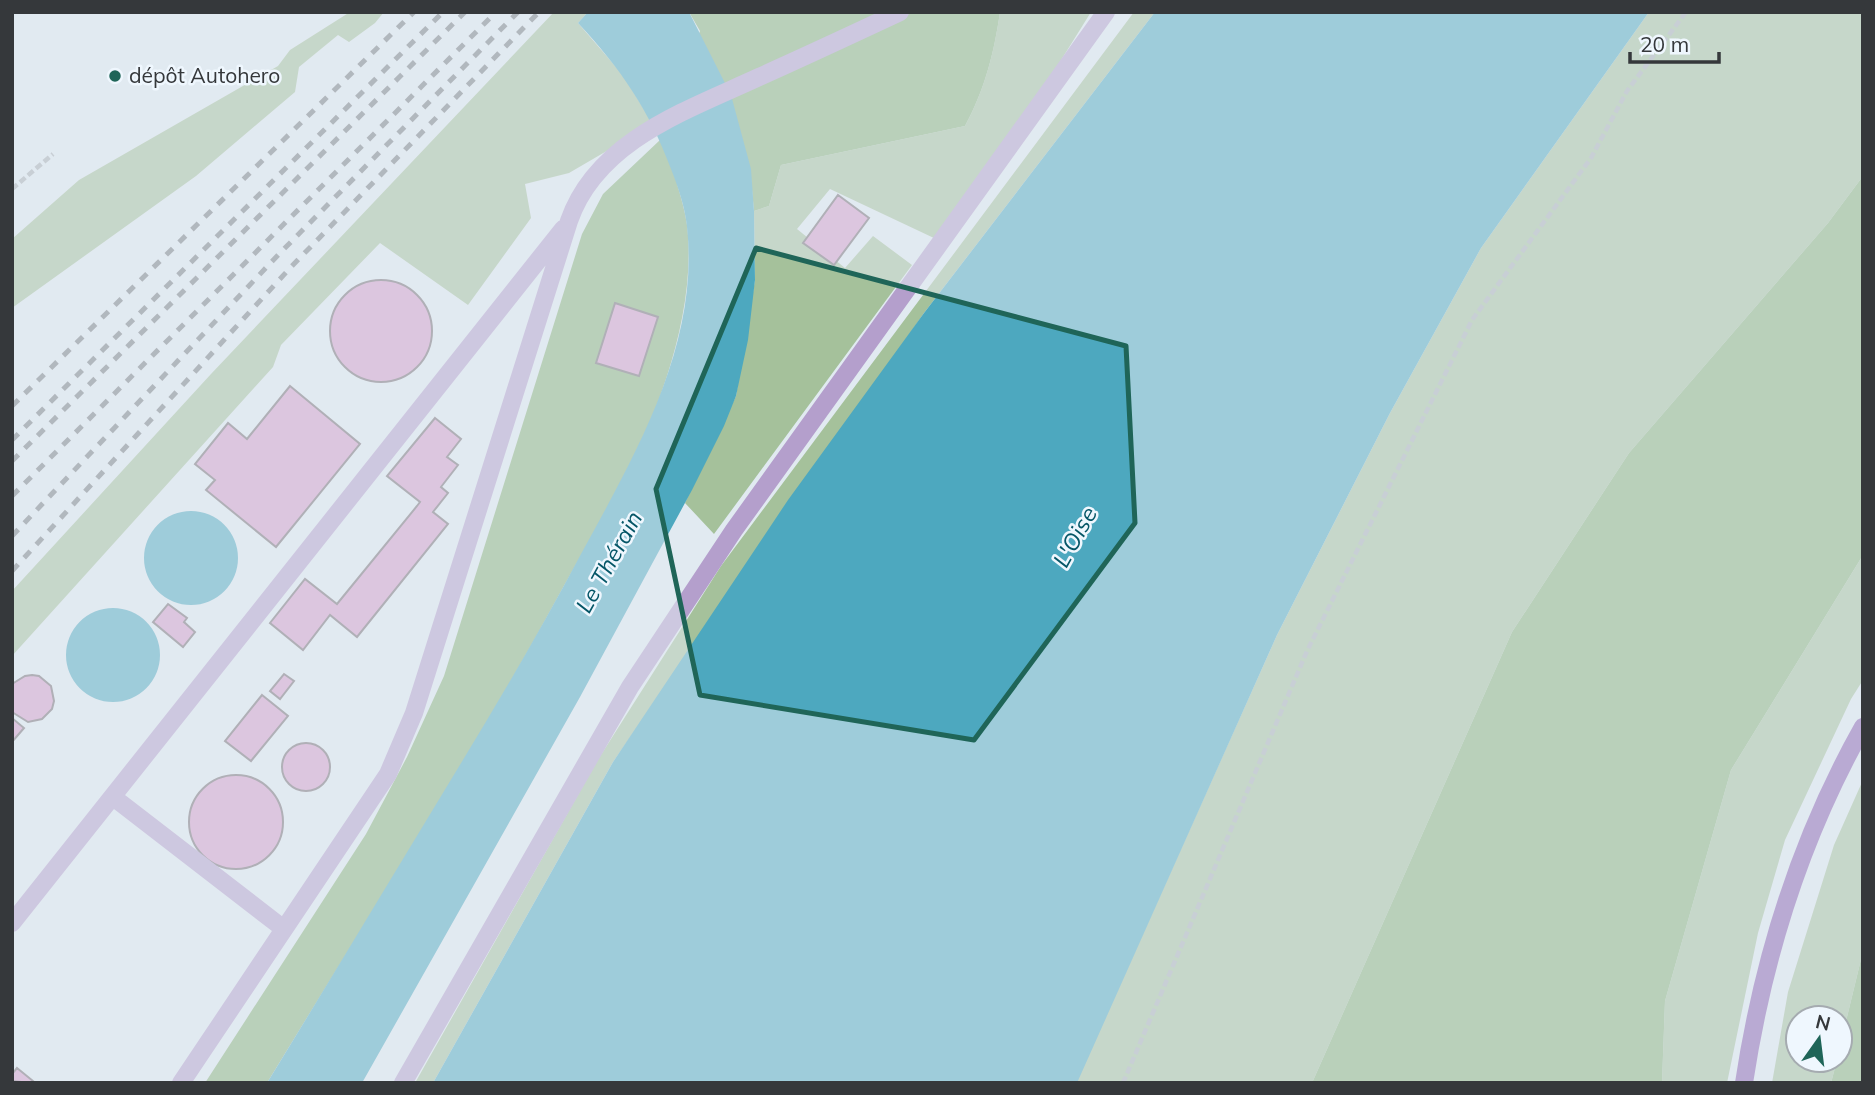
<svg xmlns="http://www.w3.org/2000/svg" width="1875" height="1095" font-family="Mulish,sans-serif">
	<rect width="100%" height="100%" fill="#e1eaf1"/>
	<path fill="#a5c19b" d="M350,12H384L375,23L349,42L338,35L299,67L295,92L196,176L12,308V239L79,180L278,66L290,50Z
		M554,12H588L578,23L623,75L653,124L569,173L525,184L531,218L468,305L380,243L281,345L273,367L12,656V591L211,374Z
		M1000,12H1091L1058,65L936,239L830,189L797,229L845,268L873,236L912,265L714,534L685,503L736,396L755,280L754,211L769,206L781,165L965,126C985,89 994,53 1000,12Z
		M1134,12H1155L924,313L613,762L433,1083H415L597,761L721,566Z
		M1649,12H1863V176L1828,223L1629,453L1512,632L1312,1083H1076L1277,635L1390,413L1481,248Z
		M1863,555V680L1851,699L1785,840L1758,933L1727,1083H1662L1665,1001L1731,770Z
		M1863,780V951L1840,1046V1018H1798V1060H1837L1831,1083H1772L1788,992L1834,845Z"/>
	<path fill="#88b178" d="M689,12H1000C994,53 985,89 965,126L781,165L769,206L754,211L750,169L677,184C681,197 685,211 687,225C693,274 682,330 667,376C644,449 602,517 565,584C473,754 368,917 267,1083H205L366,834L407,757L444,676L582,234L603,194L660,140L700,31Z
		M1863,176V555L1731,770L1665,1001L1662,1083H1312L1512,632L1629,453L1828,223Z
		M1863,951V1083H1831L1837,1060H1840V1046Z"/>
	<path fill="#4da8bf" d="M588,12H689L731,95L751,169L754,211L755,280L748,340L736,396L724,426L692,490L580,697L362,1083H267C330,980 392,877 455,773C499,701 541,629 581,554C635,455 700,345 687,227C685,207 678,187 671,169C649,110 621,69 578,23Z
		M1155,12H1649L1481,248L1390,413L1277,635L1077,1083H433L613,762L788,500L924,313Z
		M144 558a47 47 0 1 1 94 0a47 47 0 1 1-94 0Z
		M66 655a47 47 0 1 1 94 0a47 47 0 1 1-94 0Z"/>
	<path fill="#d69bc9" stroke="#736b71" stroke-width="2" d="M838,195L869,218L834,265L803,243Z
		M330 331a51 51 0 1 1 102 0a51 51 0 1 1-102 0Z
		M615,303L658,317L639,376L596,363Z
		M290,386L360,444L276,547L206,490L215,480L195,464L228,423L247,439Z
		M435,418L461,439L447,457L458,465L441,487L448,493L433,512L448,524L357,637L330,615L303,650L270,623L305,579L337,604L417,506L420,502L387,476Z
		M168,604L187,618L184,622L195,632L183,647L153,622Z
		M284,674L294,681L280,699L270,691Z
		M32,675L39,676L51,686L54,701L52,709L42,719L28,722L12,712V684L25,676Z
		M262,695L288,716L251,761L225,741Z
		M12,718L24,728L12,742Z
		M282 767a24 24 0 1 1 48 0a24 24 0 1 1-48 0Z
		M189 822a47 47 0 1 1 94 0a47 47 0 1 1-94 0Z
		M17,1068L33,1081L31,1083L12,1081V1074Z"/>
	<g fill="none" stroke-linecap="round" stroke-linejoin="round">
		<path stroke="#a8afb4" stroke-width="4.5" stroke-dasharray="7 3.5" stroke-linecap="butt" d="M12,189L53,154
			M1123,1083L1307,651L1472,320L1591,158L1627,91L1686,12"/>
		<path stroke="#b49fcc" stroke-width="18" d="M113,797L284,929
			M12,923L563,229
			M181,1083L388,774L414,713L569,221C597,140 688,110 759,77C806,56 853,34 900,12
			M403,1083L630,687L734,530L1106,12"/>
		<path stroke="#885eb0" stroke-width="18" d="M1744,1083C1763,958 1801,837 1863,727"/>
		<path stroke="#777c81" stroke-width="5" stroke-dasharray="9 9" stroke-linecap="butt" d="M12,406L414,12
			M12,440L443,12
			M12,461L465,12
			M12,496L496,12
			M12,536L280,253L518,12
			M12,571L291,267L539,12"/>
	</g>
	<path d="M0 0H1875V1095H0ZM756,248L1126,346L1135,523L974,740L700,695L656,489Z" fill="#e1eaf1" fill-opacity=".55" fill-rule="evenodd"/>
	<path fill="none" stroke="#1f6558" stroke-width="5" stroke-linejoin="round" d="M756,248L1126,346L1135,523L974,740L700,695L656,489Z"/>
	<circle fill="#1f6558" stroke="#eff7fe" stroke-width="2.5" cx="115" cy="76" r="7"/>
	<g text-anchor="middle" stroke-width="5" stroke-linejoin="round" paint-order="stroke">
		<g font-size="21" fill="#35383b" stroke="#eff7fe" text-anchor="start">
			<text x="129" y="83">dépôt Autohero</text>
		</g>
		<g font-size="23" font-style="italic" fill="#055667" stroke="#eff7fe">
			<text transform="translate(1075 537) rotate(-61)" y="8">L'Oise</text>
			<text transform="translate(609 562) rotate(-61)" y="8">Le Thérain</text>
		</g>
	</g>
	<rect width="1875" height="1095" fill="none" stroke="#35383b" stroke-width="28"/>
	<g transform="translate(1819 1039) rotate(14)"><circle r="33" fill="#eff7fe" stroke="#a5abb0" stroke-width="2"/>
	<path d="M0-5L12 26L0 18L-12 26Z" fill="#1f6558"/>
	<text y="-10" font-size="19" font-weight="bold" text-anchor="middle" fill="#35383b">N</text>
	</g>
	<path d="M1630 52v10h89v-10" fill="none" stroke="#35383b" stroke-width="3.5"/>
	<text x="1640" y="52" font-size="21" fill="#35383b" stroke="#eff7fe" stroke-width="5" paint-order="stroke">20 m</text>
</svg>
